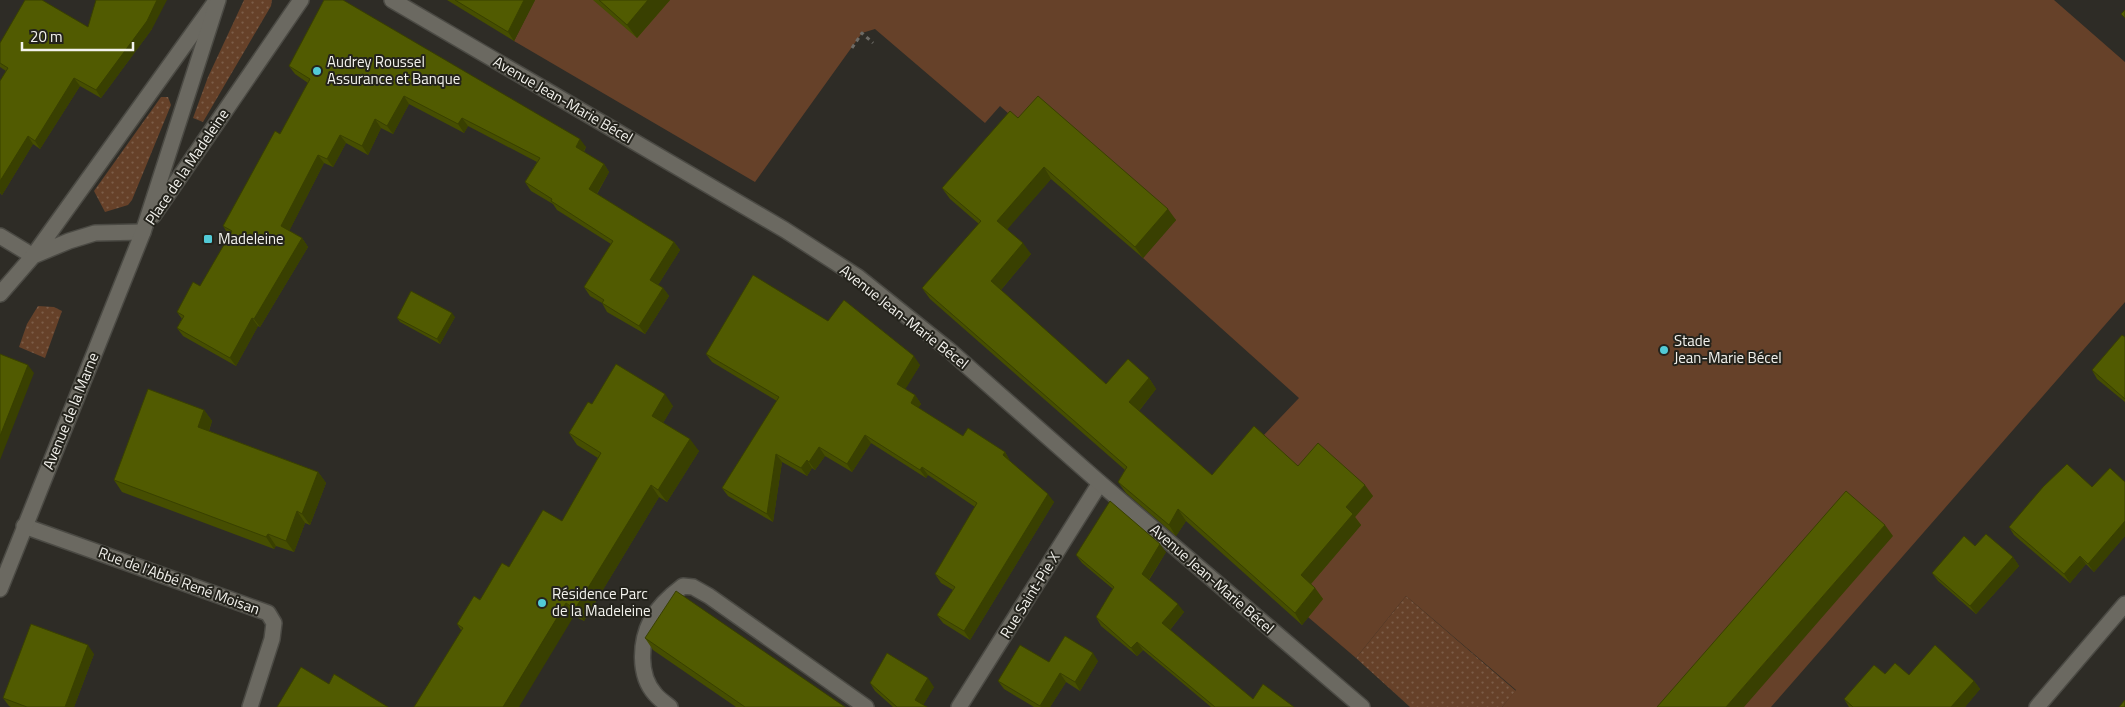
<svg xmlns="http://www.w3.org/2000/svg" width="2125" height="707" font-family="'Titillium Web',sans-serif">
	<defs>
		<pattern id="grass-dots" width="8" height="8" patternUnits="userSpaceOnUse" patternTransform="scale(1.25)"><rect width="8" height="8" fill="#664129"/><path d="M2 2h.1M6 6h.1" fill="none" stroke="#7c5d48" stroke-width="1.8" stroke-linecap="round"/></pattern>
	</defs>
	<rect width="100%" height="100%" fill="#2e2c26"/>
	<path fill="url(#grass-dots)" d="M244,0H272L271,6L203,122L193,118L208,77Z
		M161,97H168L171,105L132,200L128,205L105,212L94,191Z
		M38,306L54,307L62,311L45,358L19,347L27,324Z
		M1406,596L1516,691L1502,707H1410L1356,658Z"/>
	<path fill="#664129" d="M535,0H2054L2125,62V302L1771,707H1502L1516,690L1406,596L1356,658L1308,617L1309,586L1361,525L1262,437L1299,398L1143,258L1176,220L1026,129L1000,106L985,123L875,29L862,33L755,182L514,41Z"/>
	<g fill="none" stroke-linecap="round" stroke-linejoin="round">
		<g stroke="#4b4a44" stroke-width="18">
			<path id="service" d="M670,707C665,703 659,699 655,694C638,675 640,642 651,620C658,607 671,595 683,586L693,587L709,596L866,707"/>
		</g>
		<g stroke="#4b4a44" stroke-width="18">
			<path id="minor" d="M0,236L33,256
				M24,526L268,613L274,623L272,639L250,707
				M959,707L1100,483
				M2037,707L2125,604"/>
		</g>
		<g stroke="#4b4a44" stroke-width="18">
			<path id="tertiary" d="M392,0L785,230L858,277L949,350L1100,483L1362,707
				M33,256L69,241L95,233L143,232
				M0,294L33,256L216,1"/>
		</g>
		<g stroke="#4b4a44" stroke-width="18">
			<path id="secondary" d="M153,216L301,0
				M0,589L143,232L218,0"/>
		</g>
		<path stroke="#6d6b66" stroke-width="3" stroke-dasharray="4 4" stroke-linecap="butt" d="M852,48L862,33L873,43"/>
		<use href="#service" stroke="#6b6961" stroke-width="15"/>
		<use href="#minor" stroke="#6b6961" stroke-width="15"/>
		<use href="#tertiary" stroke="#6b6961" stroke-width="15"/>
		<use href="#secondary" stroke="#6b6961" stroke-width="15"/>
	</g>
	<path fill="#464e01" d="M324,0L586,147L584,152L604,164L609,172L597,194L674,242L680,250L658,285L663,288L669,296L645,334L607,312L602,303L590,296L584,287L611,244L557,210L553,204L531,191L525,182L537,162L468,126L464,133L409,104L393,134L381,128L368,155L346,143L333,167L324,163L289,231L302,238L308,247L260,327L258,326L236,366L183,336L177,328L182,319L177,312L200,286L230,235L228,234L223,226L280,134L308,83L295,74L289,66Z
		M447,0H535L514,41Z
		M593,0H670L637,38Z
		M88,27L152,29L101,98L80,86L40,149L33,144L2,195L0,193V81L6,71L0,67V43Z
		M1018,118L1176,220L1143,258L1051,179L1007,229L1031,254L1001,290L1106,384L1149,378L1156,389L1139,411L1212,475L1298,466L1373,496L1355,517L1361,525L1311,584L1315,588L1323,599L1302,625L1186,521L1176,536L1126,493L1118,482L1125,470L930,299L922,288L979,224L950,199L942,188Z
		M455,317L440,344L400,322L397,318Z
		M828,321L920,365L905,389L915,395L921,404L918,408L963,436L1005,452L1010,461L1054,502L970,640L943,623L937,615L953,590L941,583L935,574L975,507L928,475L926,478L871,443L852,472L825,456L815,470L812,468L807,476L782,462L773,522L728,496L722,488L777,401L712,362L706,354Z
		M2125,337V402L2097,379L2092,370Z
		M592,404L673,406L663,423L699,451L667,502L659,497L584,621L574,616L461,630L457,624L509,567L562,521L598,458L577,445L569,433Z
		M204,410L212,421L209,431L318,472L326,483L310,525L305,523L294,552L276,546L274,549L122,492L114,480Z
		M2125,482V536L2094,572L2086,564L2070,583L2014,535L2009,527L2092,487Z
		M1975,546L2013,557L2019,566L1976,614L1938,581L1932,573Z
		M1166,552L1149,580L1184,612L1170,630L1253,699L1294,707H1211L1143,650L1137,656L1101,626L1096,617L1113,589L1082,563L1076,555Z
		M645,638L845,707H736L653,650Z
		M94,654L74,707H11L9,706L3,698Z
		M1098,661L1080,691L1066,682L1050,707H1034L1004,689L998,681Z
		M1885,674L1909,675L1974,681L1980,689L1965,707H1849L1844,699Z
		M870,683L934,687L923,705L927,707H893L875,691Z"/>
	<path fill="#394001" d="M157,0H167L152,29L101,98L96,90Z
		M524,0H535L514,41L508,32Z
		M648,0H670L637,38L627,25Z
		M74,78L80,86L40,149L35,141Z
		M404,96L409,104L393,134L387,126Z
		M462,118L468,126L464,133L458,124Z
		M375,119L381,128L368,155L362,146Z
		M340,135L346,143L333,167L327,159Z
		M28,136L33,144L2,195L0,192V181Z
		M580,139L586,147L581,155L576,147Z
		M318,155L324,163L287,235L281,226Z
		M604,164L609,172L594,198L589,189Z
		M1044,167L1051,179L1005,232L997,221Z
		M1168,209L1176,220L1143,258L1135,247Z
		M302,238L308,247L260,327L254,319Z
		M674,242L680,250L656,288L650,280Z
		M1023,243L1031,254L999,292L991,281Z
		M663,288L669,296L645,334L639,326Z
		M452,313L455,317L440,344L437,339Z
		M252,318L258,326L236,366L230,358Z
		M914,356L920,365L903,393L897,384Z
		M28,365L34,373L0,460V436Z
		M1149,378L1156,389L1137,413L1129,402Z
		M665,394L673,406L660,428L652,416Z
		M915,395L921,404L916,411L911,403Z
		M204,410L212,421L206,438L198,427Z
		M865,435L871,443L852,472L847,464Z
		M690,439L699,451L667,502L658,490Z
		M819,447L825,456L815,470L809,462Z
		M1005,452L1010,461L1009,464L1003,455Z
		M776,454L782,462L773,522L767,514Z
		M807,460L812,468L807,476L801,468Z
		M922,467L928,475L926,478L920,470Z
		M318,472L326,483L310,525L302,514Z
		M651,485L659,497L584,621L575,609Z
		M1365,485L1373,496L1355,517L1361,525L1309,586L1301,575L1346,507Z
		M1048,494L1054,502L970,640L964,631Z
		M1178,509L1186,521L1176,536L1169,525Z
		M297,511L305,523L294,552L286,541Z
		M2125,521V536L2094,572L2088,564Z
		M1885,525L1893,536L1744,707H1726Z
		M268,534L276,546L274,549L266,537Z
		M1160,544L1166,552L1147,582L1142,574Z
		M2080,556L2086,564L2070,583L2064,574Z
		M2013,557L2019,566L1976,614L1970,606Z
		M1315,588L1323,599L1302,625L1295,613Z
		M566,603L574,616L519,707H503Z
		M1178,604L1184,612L1168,632L1162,623Z
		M1137,642L1143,650L1137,656L1131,648Z
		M88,645L94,654L74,707H65Z
		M1093,653L1098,661L1080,691L1075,682Z
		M1060,673L1066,682L1050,707H1041L1040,706Z
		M928,678L934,687L922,707L915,700Z
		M1974,681L1980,689L1965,707H1951Z"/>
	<path fill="#515b01" stroke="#394001" d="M25,0H42L88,27L96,0H157L147,21L96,90L74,78L35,141L28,136L0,181V81L8,68L0,63V43Z
		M324,0H343L580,139L576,147L604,164L589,189L674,242L650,280L663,288L639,326L602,303L604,300L584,287L613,241L551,201L552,199L525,182L540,158L462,118L458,124L404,96L387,126L375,119L362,146L340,135L327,159L318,155L281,226L302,238L254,319L252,318L230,358L177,328L184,316L177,312L193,282L200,286L232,231L223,226L275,131L280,134L310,79L289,66Z
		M455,0H524L508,32Z
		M599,0H648L627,25Z
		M2125,10V18L2121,14Z
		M1038,96L1168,209L1135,247L1044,167L997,221L1023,243L991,281L1106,384L1128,359L1149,378L1129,402L1212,475L1254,426L1298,466L1318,443L1365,485L1346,507L1353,514L1301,575L1315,588L1295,613L1178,509L1169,525L1118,482L1127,467L922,288L981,221L942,188L1010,111L1018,118Z
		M753,275L828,321L844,300L914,356L897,384L915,395L911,403L963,436L968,428L988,441L1005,452L1003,455L1048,494L964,631L937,615L955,587L935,574L977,503L922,467L920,470L865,435L847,464L819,447L809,462L807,460L801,468L776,454L767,514L722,488L779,397L706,354Z
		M411,291L452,313L437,339L397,318Z
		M2122,335L2125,337V399L2092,370Z
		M0,354L28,365L0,436Z
		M616,364L665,394L652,416L690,439L658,490L651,485L575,609L566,603L503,707H414L463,628L457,624L474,596L480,600L502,563L509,567L543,510L562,521L601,453L569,433L588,402L592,404Z
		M148,389L204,410L198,427L318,472L302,514L297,511L286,541L268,534L266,537L114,480Z
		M2067,464L2092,487L2110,468L2125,482V521L2088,564L2080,556L2064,574L2009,527L2043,487Z
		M1846,491L1885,525L1726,707H1657Z
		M1110,501L1160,544L1142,574L1178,604L1162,623L1253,699L1263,684L1294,707H1215L1137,642L1131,648L1096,617L1114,587L1076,555Z
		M1986,534L2013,557L1970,606L1932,573L1964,536L1975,546Z
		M676,591L845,707H745L645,638Z
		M31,624L88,645L65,707H27L3,698Z
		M1065,636L1093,653L1075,682L1060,673L1040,706L998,681L1020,645L1049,662Z
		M1935,645L1974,681L1951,707H1853L1844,699L1874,665L1885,674L1895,663L1909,675Z
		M887,653L928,678L915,700L927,707H897L870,683Z
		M301,667L329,684L334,674L388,707H277Z
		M2125,700V707H2119Z"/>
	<g fill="#52cbd7" stroke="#24231c" stroke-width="2">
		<circle cx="317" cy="71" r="5"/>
		<rect x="203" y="234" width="10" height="10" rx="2.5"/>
		<circle cx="1664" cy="350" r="5"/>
		<circle cx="542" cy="603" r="5"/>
	</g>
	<g text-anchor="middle" stroke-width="4" stroke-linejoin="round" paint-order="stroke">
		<g font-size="15" fill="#f3f2ed" stroke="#24231c" text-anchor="start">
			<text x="327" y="67">Audrey Roussel<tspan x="327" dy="17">Assurance et Banque</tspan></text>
			<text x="218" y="244">Madeleine</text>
			<text x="1674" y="346">Stade<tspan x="1674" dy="17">Jean-Marie Bécel</tspan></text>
			<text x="552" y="599">Résidence Parc<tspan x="552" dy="17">de la Madeleine</tspan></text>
		</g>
		<g font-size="15" fill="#f3f2ed" stroke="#24231c">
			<text transform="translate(563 100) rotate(30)" y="5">Avenue Jean-Marie Bécel</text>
			<text transform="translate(187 167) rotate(-56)" y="5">Place de la Madeleine</text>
			<text transform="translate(904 317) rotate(38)" y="5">Avenue Jean-Marie Bécel</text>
			<text transform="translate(71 411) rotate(-68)" y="5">Avenue de la Marne</text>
			<text transform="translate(1212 579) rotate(41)" y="5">Avenue Jean-Marie Bécel</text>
			<text transform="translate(179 581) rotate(20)" y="5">Rue de l'Abbé René Moisan</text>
			<text transform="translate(1030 595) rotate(-58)" y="5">Rue Saint-Pie X</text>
		</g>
	</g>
	<path d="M22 42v8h111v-8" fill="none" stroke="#f3f2ed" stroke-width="2.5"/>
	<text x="30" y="42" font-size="15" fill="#f3f2ed" stroke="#24231c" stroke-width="4" paint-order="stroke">20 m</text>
</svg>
